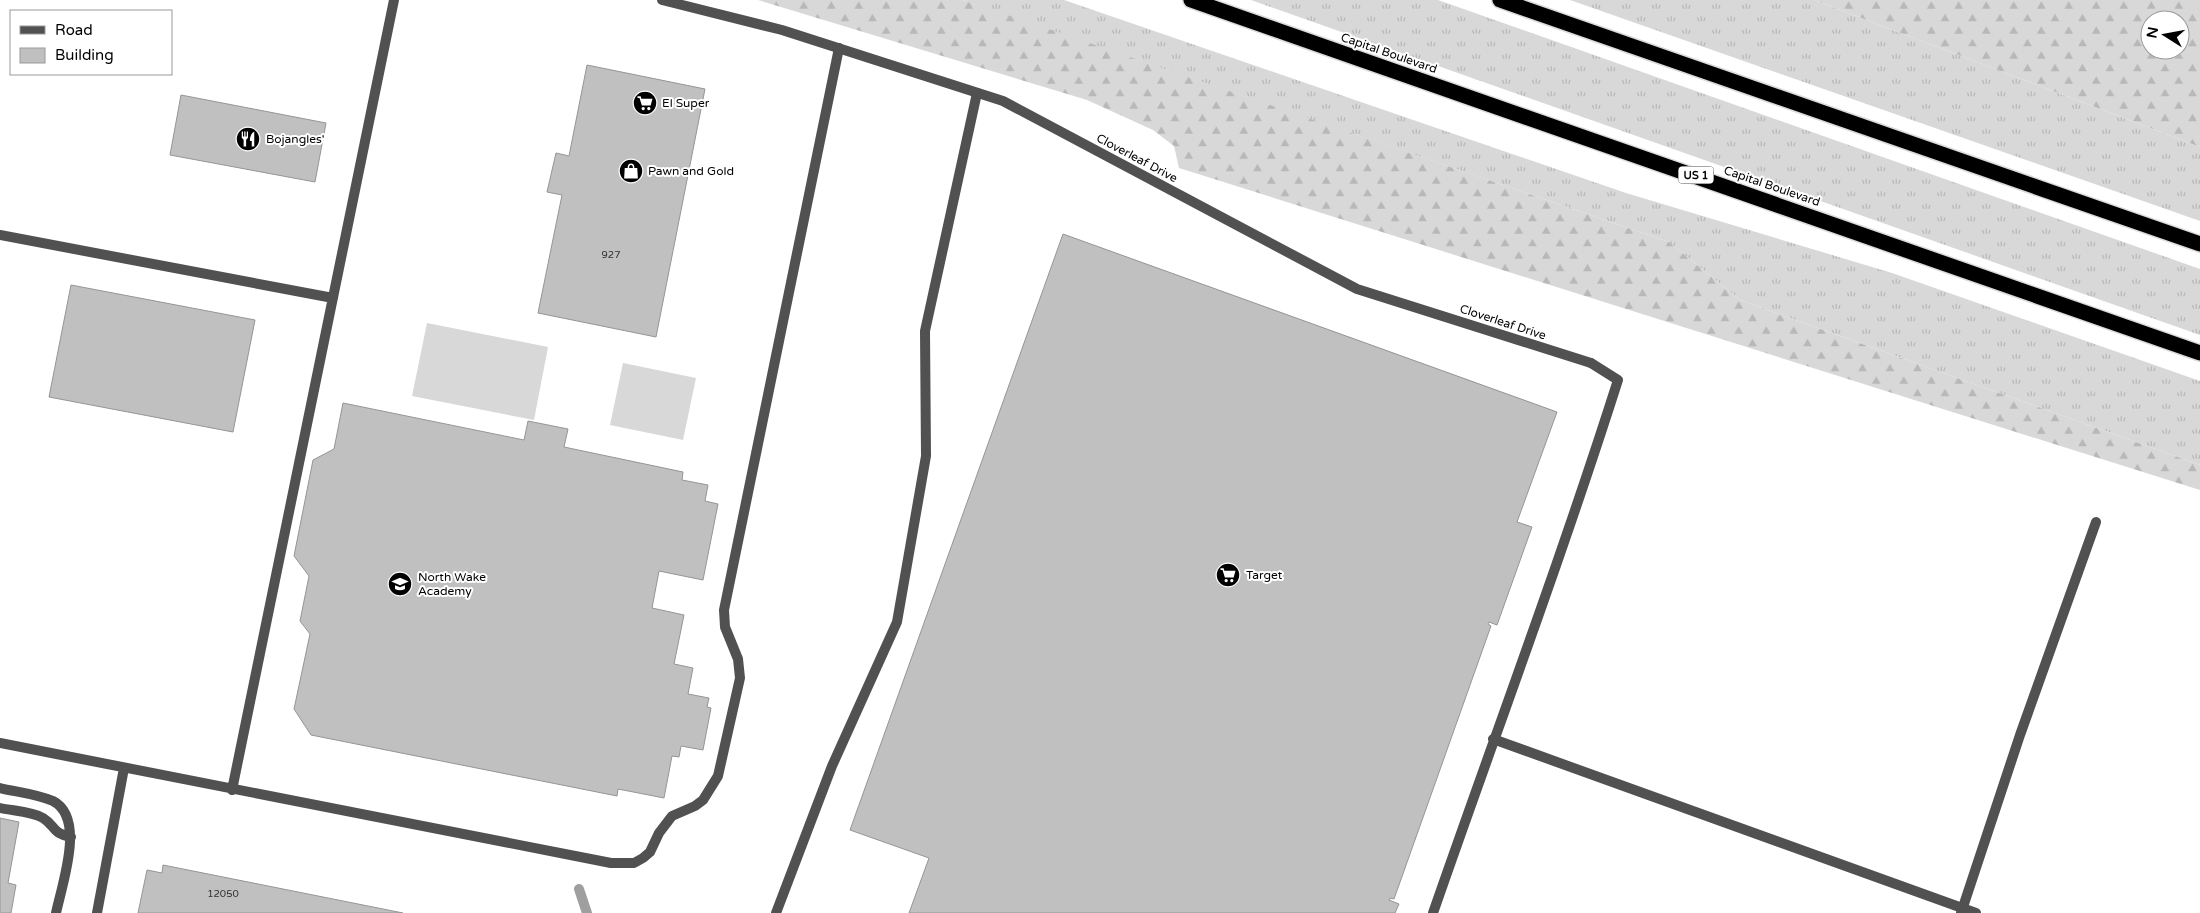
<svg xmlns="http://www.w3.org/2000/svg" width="2200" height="913" font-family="'Varela Round',sans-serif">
	<defs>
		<pattern id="grass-tufts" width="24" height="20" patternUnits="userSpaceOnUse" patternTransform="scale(1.25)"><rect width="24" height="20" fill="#d8d8d8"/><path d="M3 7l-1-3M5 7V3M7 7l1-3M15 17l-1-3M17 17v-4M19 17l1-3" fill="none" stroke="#b8b8b8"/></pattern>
		<pattern id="forest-firs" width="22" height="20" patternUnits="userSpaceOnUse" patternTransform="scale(1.25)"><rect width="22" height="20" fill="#d8d8d8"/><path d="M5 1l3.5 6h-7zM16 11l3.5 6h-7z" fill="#b8b8b8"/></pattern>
	</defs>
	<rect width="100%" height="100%" fill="#fff"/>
	<path fill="url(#grass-tufts)" d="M962,0H1064L1626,193L1892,273L2200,381V465L1740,300L1669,242Z
		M1251,0H1438L2200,269V335Z
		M1570,0H1814L2200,147V221Z"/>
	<path fill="url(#forest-firs)" fill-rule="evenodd" d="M758,0H962L1005,14L1669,242L1740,300L2200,465V490L1179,168L1174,146L1153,130L1087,100Z
		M1814,0H2200V147ZM2150,20H2180V50H2150Z"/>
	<path fill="#d8d8d8" d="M427,323L548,347L534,420L412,396Z
		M623,363L696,378L683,440L610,425Z"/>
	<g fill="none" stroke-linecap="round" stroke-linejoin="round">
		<path stroke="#9f9f9f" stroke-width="10" d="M579,889L587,913"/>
	</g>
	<path fill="#c0c0c0" stroke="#959595" d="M587,65L705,89L656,337L538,313L562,195L547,192L556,153L569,156Z
		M181,95L326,123L315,182L170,155Z
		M1063,234L1557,412L1517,522L1532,527L1497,625L1489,622L1488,624L1491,626L1394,899L1390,898L1389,900L1399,904L1395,913H909L929,858L850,830Z
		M71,285L255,320L233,432L49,397Z
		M343,403L524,440L528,421L568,429L564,447L683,472L682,480L708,485L705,501L718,504L703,580L659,571L652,608L684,615L674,664L693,668L688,694L709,698L707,707L711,708L703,750L681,746L679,757L672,756L664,798L618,789L617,796L311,735L294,709L310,634L300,621L309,576L294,556L313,460L334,449Z
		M0,818L19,822L8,883L16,885L11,913H0Z
		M163,865L403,913H138L147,870L162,873Z"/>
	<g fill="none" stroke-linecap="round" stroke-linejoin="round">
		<g stroke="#dbdbdb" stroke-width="18">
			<path id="motorway" d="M1191,0L2200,353
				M1500,0L2200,244"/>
		</g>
		<path stroke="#515151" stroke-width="10" d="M0,235L333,298
			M1493,739L1976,913
			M0,743L611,863H634L643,858L650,852L659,833L672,816L695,806L703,800L718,776L740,678L738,659L725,627L724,610L839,48
			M0,788C17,792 37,794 53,801C86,818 62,884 56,913
			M232,790L394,0
			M0,808C13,811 31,811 43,818C56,826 51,833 71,837
			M97,913L124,768
			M776,913L832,766L897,622L926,456L925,331L977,93
			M1433,913C1495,735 1561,559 1618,380L1591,363
			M1961,913L2020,735L2096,522"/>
		<path stroke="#515151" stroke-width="10" d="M662,0L782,30L1003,101L1357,289L1591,363"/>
		<use href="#motorway" stroke="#000" stroke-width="15"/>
	</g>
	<defs>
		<g id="supermarket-disc" transform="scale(1.25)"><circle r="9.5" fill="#000" stroke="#fff"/><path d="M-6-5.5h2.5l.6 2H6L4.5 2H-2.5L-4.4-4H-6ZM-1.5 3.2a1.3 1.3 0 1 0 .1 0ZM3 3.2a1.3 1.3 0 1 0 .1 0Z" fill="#fff"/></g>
		<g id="restaurant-disc" transform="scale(1.25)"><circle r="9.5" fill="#000" stroke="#fff"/><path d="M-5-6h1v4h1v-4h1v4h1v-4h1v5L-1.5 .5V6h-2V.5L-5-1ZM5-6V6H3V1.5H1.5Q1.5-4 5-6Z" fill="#fff"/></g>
		<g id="shop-disc" transform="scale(1.25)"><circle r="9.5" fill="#000" stroke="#fff"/><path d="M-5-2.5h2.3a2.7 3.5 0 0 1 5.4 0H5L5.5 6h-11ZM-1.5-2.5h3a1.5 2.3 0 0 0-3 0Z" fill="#fff"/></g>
		<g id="school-disc" transform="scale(1.25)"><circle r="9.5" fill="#000" stroke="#fff"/><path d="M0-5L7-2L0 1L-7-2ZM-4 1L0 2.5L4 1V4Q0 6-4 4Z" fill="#fff"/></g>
	</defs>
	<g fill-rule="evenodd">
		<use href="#supermarket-disc" x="645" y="103"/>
		<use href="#restaurant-disc" x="248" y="139"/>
		<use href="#shop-disc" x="631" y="171"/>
		<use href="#supermarket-disc" x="1228" y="575"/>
		<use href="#school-disc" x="400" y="584"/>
	</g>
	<g text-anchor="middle" stroke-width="4" stroke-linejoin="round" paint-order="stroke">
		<g font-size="10" fill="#303030">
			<text x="611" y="258">927</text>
			<text x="223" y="897">12050</text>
		</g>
		<rect fill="#fff" stroke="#4c4c4c" stroke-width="1" x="1678.5" y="166.5" width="35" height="17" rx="4"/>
		<g font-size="11" font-weight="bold" fill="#000">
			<text x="1696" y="179">US 1</text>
		</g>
		<g font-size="12" fill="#000" stroke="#fff">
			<text transform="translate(1389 53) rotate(19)" y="4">Capital Boulevard</text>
			<text transform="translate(1137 158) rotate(28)" y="4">Cloverleaf Drive</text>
			<text transform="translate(1772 186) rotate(19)" y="4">Capital Boulevard</text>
			<text transform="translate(1503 322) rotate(18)" y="4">Cloverleaf Drive</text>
		</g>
		<g font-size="12" fill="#000" stroke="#fff" text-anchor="start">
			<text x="662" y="107">El Super</text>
			<text x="266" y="143">Bojangles'</text>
			<text x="648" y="175">Pawn and Gold</text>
			<text x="1246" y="579">Target</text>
			<text x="418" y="581">North Wake<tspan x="418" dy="14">Academy</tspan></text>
		</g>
	</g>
	<rect x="10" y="10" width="162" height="65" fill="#ffffff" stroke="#999999"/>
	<rect x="20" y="26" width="25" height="8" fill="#515151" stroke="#999999"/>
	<text x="55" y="35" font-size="15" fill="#000000">Road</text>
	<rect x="20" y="48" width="25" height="15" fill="#c0c0c0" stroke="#999999"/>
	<text x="55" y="60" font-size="15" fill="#000000">Building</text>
	<g transform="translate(2165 35) rotate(281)"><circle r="24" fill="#ffffff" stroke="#999999"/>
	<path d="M0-4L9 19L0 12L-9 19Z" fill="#000000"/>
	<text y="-8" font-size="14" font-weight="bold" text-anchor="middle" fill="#000000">N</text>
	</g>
</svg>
